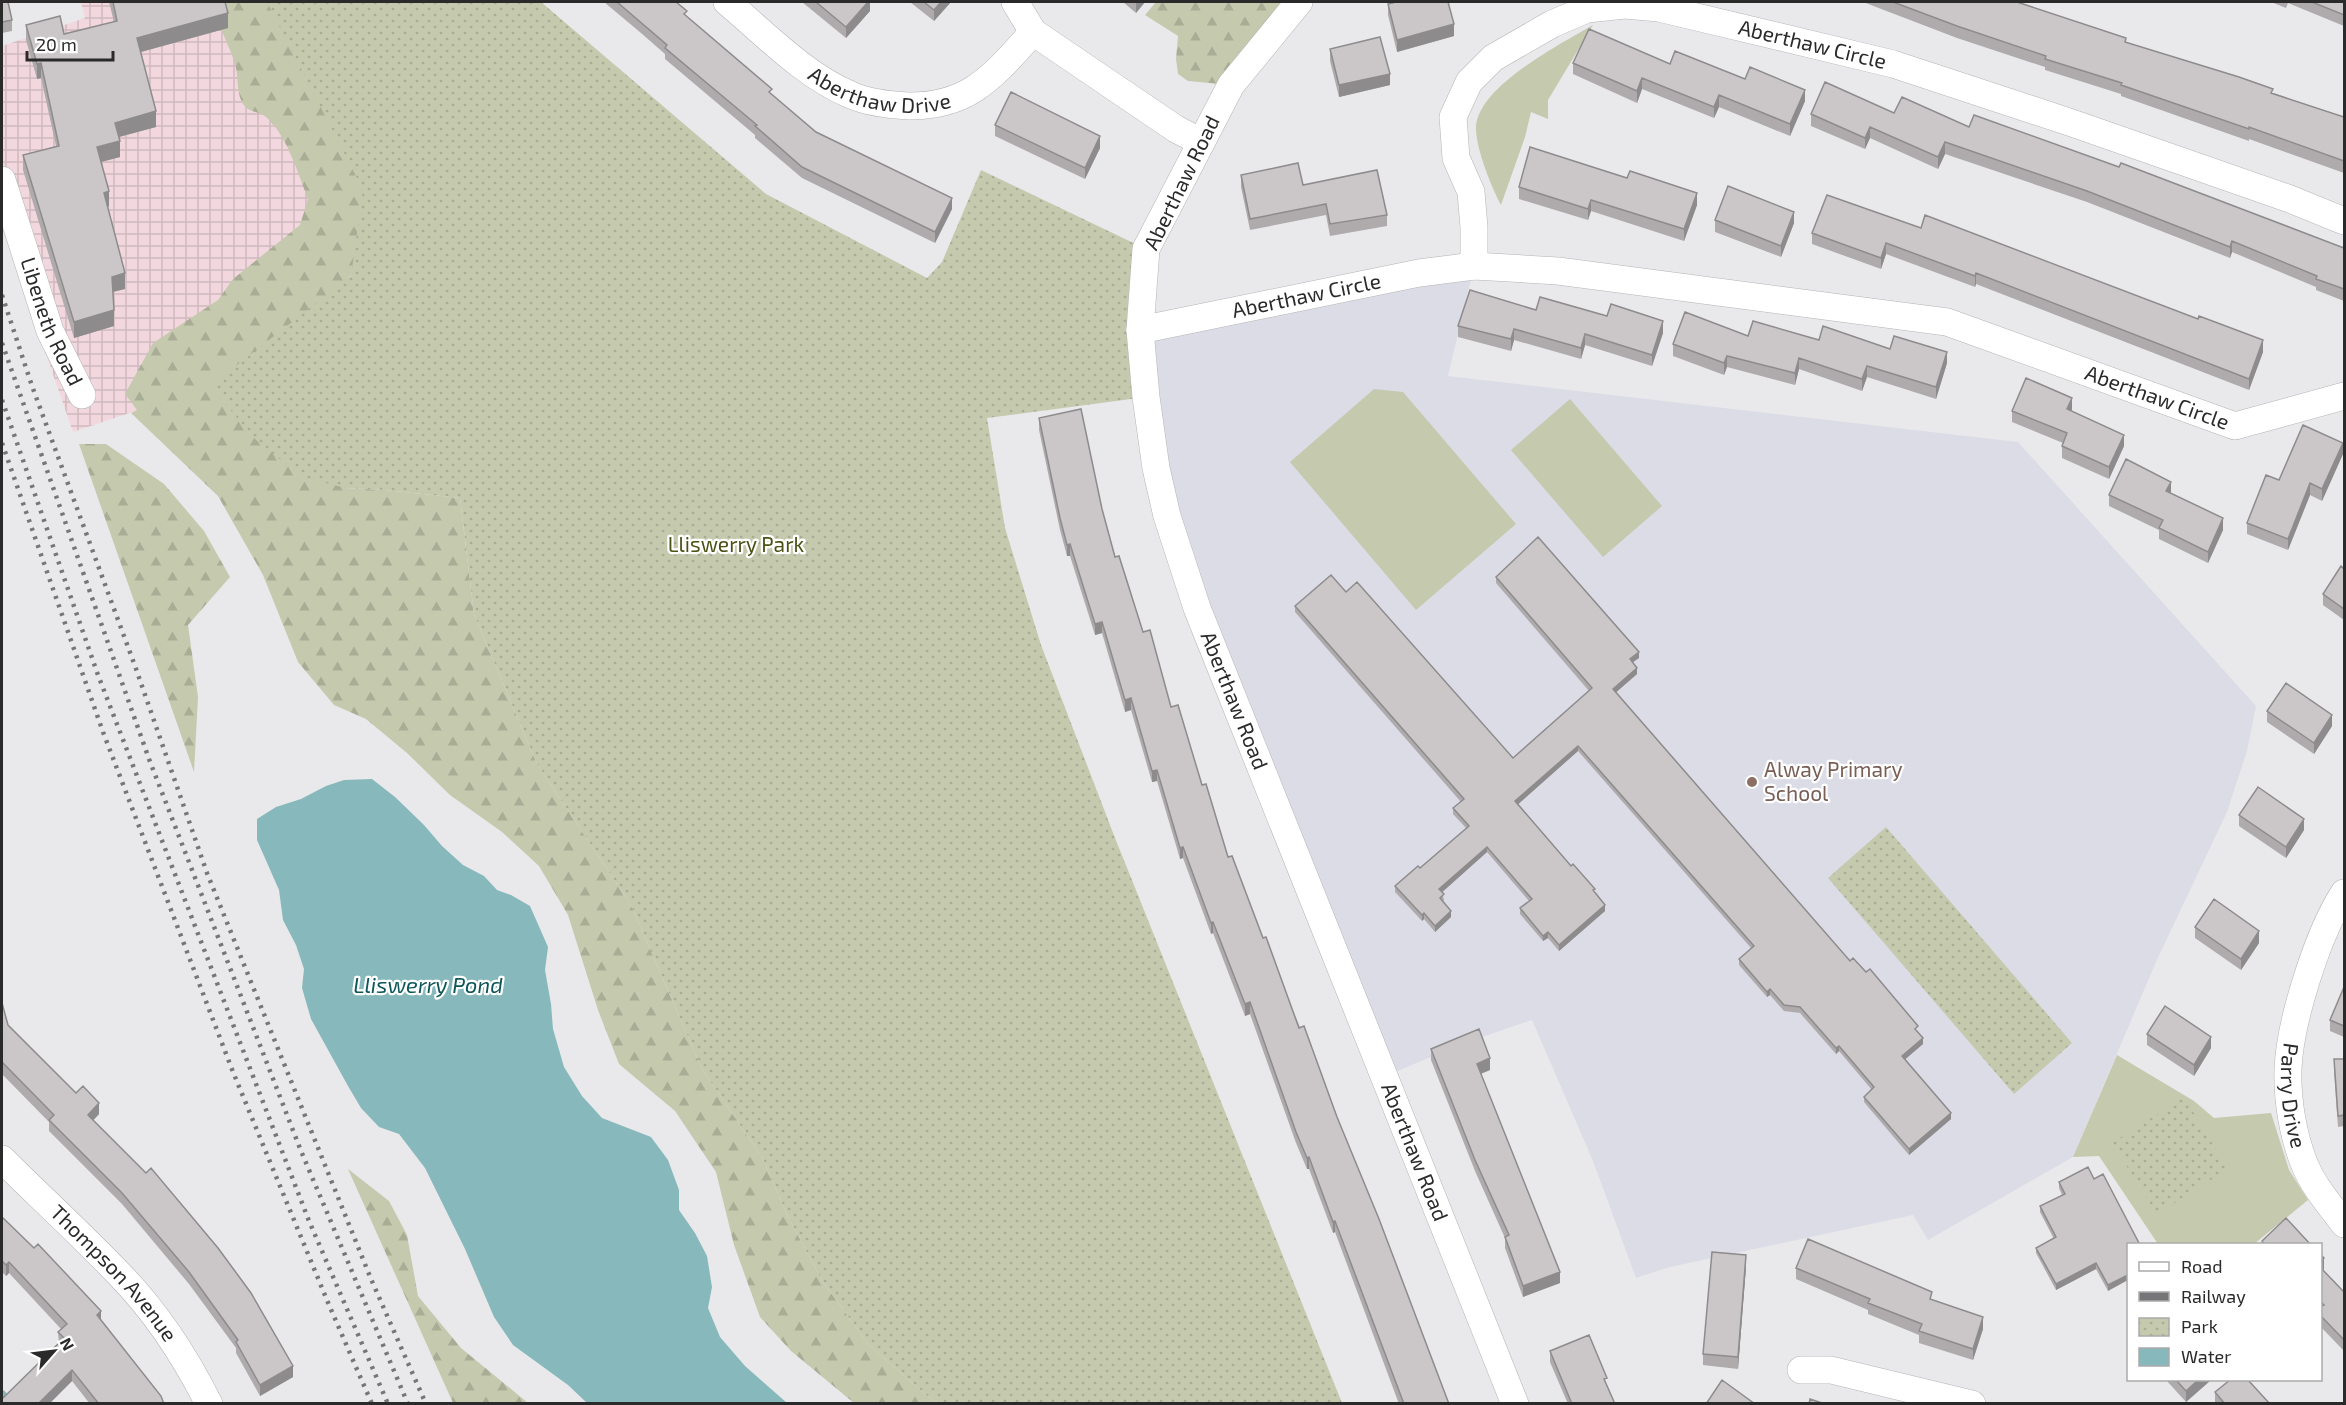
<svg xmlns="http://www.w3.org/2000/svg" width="2346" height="1405" font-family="'Exo 2',sans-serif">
	<defs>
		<pattern id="industrial-grid" width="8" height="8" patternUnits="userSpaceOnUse" patternTransform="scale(1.5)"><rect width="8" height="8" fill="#f2d8de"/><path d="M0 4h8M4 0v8" fill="none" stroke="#d0babf"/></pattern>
		<pattern id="forest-firs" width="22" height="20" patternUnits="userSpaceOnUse" patternTransform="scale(1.5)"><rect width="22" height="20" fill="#c5c9ad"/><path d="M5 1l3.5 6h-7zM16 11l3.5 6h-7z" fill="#a9ad95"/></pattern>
		<pattern id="park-dots" width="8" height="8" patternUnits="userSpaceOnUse" patternTransform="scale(1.5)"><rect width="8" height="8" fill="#c5c9ad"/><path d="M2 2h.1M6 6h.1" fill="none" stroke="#a9ad95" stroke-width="1.8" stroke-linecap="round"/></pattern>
	</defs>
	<rect width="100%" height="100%" fill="#e9e9ec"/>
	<path fill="url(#industrial-grid)" d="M81,2H267L363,190L351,276L210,386L73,432L2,227V46L85,18Z"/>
	<path fill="#dcdce7" d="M1474,266L1448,376L2018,442L2256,706L2247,751L2227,812L2156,962L2073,1157L1928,1240L1913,1215L1670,1267L1636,1278L1593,1161L1532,1020L1456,1046L1384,1077L1197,608L1146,397L1156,327Z"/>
	<path fill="#c5c9ad" d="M1593,25L1548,100V119L1531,112L1525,137L1501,205C1491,186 1477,151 1476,130C1474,88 1561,44 1593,25Z
		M1374,389L1403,392L1516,524L1416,610L1290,462Z
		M1570,399L1662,506L1603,557L1511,450Z
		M2117,1055L2194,1101L2214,1118L2271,1113L2289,1170L2308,1200L2254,1244H2158L2099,1156L2073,1157Z"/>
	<path fill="url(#forest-firs)" d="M219,2H281L371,207L368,255L347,280L346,488L385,490L460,498L474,614L537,764L631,905L702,1069L763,1159L788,1217L823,1282L869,1345L926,1395L939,1403H854L791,1351L760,1317L734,1245L716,1172L675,1111L619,1064L598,1010L568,915L539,866L502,832L450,795L407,753L366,719L334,705L298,662L263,575L218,496L131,413L137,410L125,394L153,343L218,300L233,279L300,225L308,199C298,174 287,135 266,117C259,111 249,113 243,104C237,95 238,78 236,68C231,45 214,26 219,2Z
		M1156,2H1299L1231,85L1188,81L1178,74L1176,59L1178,36L1145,15Z
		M79,444H106L164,484L204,531L230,577L188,625L198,697L194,772Z
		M348,1169L389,1201L407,1235L418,1296L461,1348L528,1403H453Z"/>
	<path fill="url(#park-dots)" d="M267,2H541L766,194L927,278L942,262L981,170L1146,249V397L987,418L1005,528L1041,645L1115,838L1342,1403H939L926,1395L869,1345L823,1282L788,1217L763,1159L702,1069L631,905L537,764L474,614L460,498L385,490L346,488L302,477L256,440L210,386L351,276L363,190Z
		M1886,827L2072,1043L2014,1094L1828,878Z
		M2184,1097L2228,1169L2157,1214L2112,1143Z"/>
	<path fill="#87b8bb" d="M372,779L395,797L424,825L442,846L463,865L484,876L497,890L511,895L530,906L548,947L545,970L551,1004L553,1029L564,1067L582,1096L602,1118L651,1137L668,1160L679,1190V1210L695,1233L707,1256L712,1287L708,1308L720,1337L745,1366L787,1403H587L568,1385L513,1345L494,1317L465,1249L425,1168L399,1134L379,1127L361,1108L348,1086L311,1019L302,988L304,969L296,945L283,920L279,890L257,840V819L276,807L301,799L326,786L344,780Z"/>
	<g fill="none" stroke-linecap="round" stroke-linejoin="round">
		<path stroke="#87b8bb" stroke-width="8" d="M2,1394L11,1404"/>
		<g stroke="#b4b4b7" stroke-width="28">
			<g id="minor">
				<path id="s1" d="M727,2C764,33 805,76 851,95C869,103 889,105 909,106C932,106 954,102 974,89C997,74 1015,52 1033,32"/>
				<path d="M1015,2L1033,32L1176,129L1201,142"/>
				<path id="s2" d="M1299,2L1231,85L1146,249L1140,330L1146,397L1156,468L1167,516L1197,608L1515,1404"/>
				<path id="s3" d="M2,180L50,331L82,395"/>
				<path id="s4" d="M1474,266V227L1471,192L1456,158L1453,117L1469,82L1493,58L1552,24L1587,9L1625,5L1659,8L1893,64L2069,122L2290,199L2344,221"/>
				<path id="s5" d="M1140,330L1419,273L1474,266L1558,271L1947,322L2235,426L2344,396"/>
				<path id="s6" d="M2344,893C2318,933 2290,1021 2288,1069C2287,1100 2293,1135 2304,1163C2313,1186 2330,1205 2344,1224"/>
				<path id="s7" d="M2,1159C41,1198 82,1235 120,1275C156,1312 186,1358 209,1404"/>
				<path d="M1801,1370H1831L1972,1404"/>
			</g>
		</g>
		<use href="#minor" stroke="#fff" stroke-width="27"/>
		<path stroke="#767678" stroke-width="4.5" stroke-dasharray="3 6" stroke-linecap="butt" d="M2,295L32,386L135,666L207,873L371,1279L426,1404
			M2,343L149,759L301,1151L408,1404
			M2,400L98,675L309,1221L388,1404
			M2,443L103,732L233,1072L329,1305L372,1404"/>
	</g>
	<path fill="#afabad" d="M2,2L12,20V31L2,33Z
		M109,2H225L228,28L141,52L156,127L119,137L120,157L101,162L109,206L108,207L125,289L113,292L114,326L74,338L23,170V155L56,146L41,78L37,79L26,40V25L64,34L114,22Z
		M604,2H676L687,17L772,95L816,132L952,209L935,243L802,178L755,138V135L665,59V54L641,33Z
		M802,2H870V11L846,38Z
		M910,2H951L934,21Z
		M1123,2H1145L1136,13Z
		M1863,2H2017L2126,42L2273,93L2344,117V173L2249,139V141L2121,96V94L2045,70V67L1957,38Z
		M2271,2H2344V26L2288,3L2286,8Z
		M1388,4L1454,36L1397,52L1388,15Z
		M1330,49L1390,85L1339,97L1330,61Z
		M1573,63L1670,64L1745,79L1805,101L1790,136L1719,107L1714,118L1642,89L1637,103L1573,74Z
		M1894,113L1969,127L2344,248V301L2316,290V287L2232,252L2230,258L2087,202L1945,154L1938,169L1870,138L1865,149L1811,126V114Z
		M995,125L1100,148L1085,179L995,136Z
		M1241,175L1303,185L1387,215V226L1330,236L1326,215L1250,230L1241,187Z
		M1519,187L1697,205L1684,241L1591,211L1588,220L1519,199Z
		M1827,195L2263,352L2249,390L1976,284L1975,287L1886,254L1881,269L1812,244V233Z
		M1715,220L1794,223L1781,257L1715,232Z
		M1536,310L1663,333L1652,366L1585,345L1581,359L1514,340L1511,351L1458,337V326Z
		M1748,336L1819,340L1890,349L1947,363L1936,399L1867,377L1862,391L1799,369L1795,385L1727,367L1724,375L1673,356V344Z
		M2072,409L2071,411L2124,446L2109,479L2062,458V446L2063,443L2012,422V411Z
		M1039,418L1102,509L1115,557L1171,707L1202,785L1228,857L1263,938L1337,1117L1449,1404H1399L1335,1232L1333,1233L1309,1169H1307L1296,1143L1250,1014L1245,1016L1213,933L1211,934L1183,858L1180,859L1157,781L1152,782L1131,710L1125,712L1102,633L1095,635L1070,556H1067L1060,530L1039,430Z
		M2343,454L2322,501L2310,495L2288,550L2247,534V523L2279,480Z
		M2171,493L2223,530L2208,563L2159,539V530L2109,506V495Z
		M2344,569V620L2323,605V594Z
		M1496,577L1639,658L1633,662L1637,674L1616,692L1850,961L1918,1032L1923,1044L1905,1059L1951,1119L1909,1155L1864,1102V1097L1872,1090L1839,1051L1836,1054L1800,1013L1784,1011L1770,995L1767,997L1739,965V959L1751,948L1578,751L1518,804L1595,893L1605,911L1559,951L1548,938L1543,941L1520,914V908L1529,901L1487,852L1442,892L1444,900L1443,901L1451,917L1435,932L1424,919L1422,921L1395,892V886L1420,868L1466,828L1453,814V808L1461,802L1295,612V606L1346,592L1513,758L1589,691L1496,583Z
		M2267,711L2332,726L2314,754L2267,722Z
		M2239,815L2304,830L2286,858L2239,826Z
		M2195,927L2259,943L2241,970L2195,938Z
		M2344,987V1037L2330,1031V1020Z
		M2,1003L8,1025L76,1093L99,1114L93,1120L293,1377L260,1396L236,1353V1348L189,1284L122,1204L49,1131V1122L2,1074Z
		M2147,1034L2211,1048L2194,1076L2147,1045Z
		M1431,1049L1490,1070L1481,1074L1560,1283L1523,1297L1505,1248V1238L1475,1171L1431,1060Z
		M2334,1059H2344V1126L2338,1127L2334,1071Z
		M2094,1179L2140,1245L2108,1291L2096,1269L2056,1290L2036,1253V1248L2054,1239L2040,1212V1206L2062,1195L2059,1188V1182Z
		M2,1217L101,1321L164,1404H90L72,1381L49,1404H2L59,1344L58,1332L61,1329L9,1273L6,1276L2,1272Z
		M2320,1254L2324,1269L2323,1270L2344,1292V1351L2320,1326Z
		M1746,1267L1738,1369L1703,1365V1354Z
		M1796,1268L1932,1300L1983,1329L1973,1360L1919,1343V1335L1868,1314V1310L1796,1279Z
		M1550,1351L1607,1385L1615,1404H1568L1550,1362Z
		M2166,1380H2211L2186,1402Z
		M2215,1392L2270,1404H2215Z"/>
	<path fill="#8e8b8d" d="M868,2H870V11L846,38V27Z
		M941,2H951L934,21V10Z
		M1136,2H1145L1136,13Z
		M228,13V28L137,53V38Z
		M1454,24V36L1397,52V40Z
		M41,63V78L37,79V64Z
		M1390,74V85L1339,97V85Z
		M1642,78V89L1637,103V91Z
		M1805,90V101L1790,136V124Z
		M1719,95V107L1714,118V107Z
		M156,111V127L115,138V123Z
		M1870,127V138L1865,149V138Z
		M1100,136V148L1085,179V168Z
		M120,141V157L97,163V147Z
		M1945,142V154L1938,169V157Z
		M109,191V206L104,209V193Z
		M1697,193V205L1684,241V229Z
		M952,198V209L935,243V232Z
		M1591,200V211L1588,220V209Z
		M1794,212V223L1781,257V246Z
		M2232,241V252L2230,258V247Z
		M1886,243V254L1881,269V258Z
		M125,273V289L112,292V277Z
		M1976,273V284L1975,287V276Z
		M114,310V326L74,338V322Z
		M1663,321V333L1652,366V355Z
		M1514,329V340L1511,351V339Z
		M1585,334V345L1581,359V348Z
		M2263,340V352L2249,390V379Z
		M1947,352V363L1936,399V387Z
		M1727,356V367L1724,375V363Z
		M1799,358V369L1795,385V373Z
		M1867,366V377L1862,391V379Z
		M2072,398V409L2067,420V409Z
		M2124,435V446L2109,479V467Z
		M2343,443V454L2322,501V489Z
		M2171,482V493L2166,491Z
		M2310,483V495L2288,550V539Z
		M2223,518V530L2208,563V552Z
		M1070,544V556H1067V545Z
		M1102,622V633L1095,635V624Z
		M1639,652V658L1630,664V659Z
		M1637,668V674L1613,695V689Z
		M1131,698V710L1125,712V700Z
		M2332,715V726L2314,754V743Z
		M1578,746V751L1515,807V801Z
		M1157,770V781L1152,782V771Z
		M2304,819V830L2286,858V847Z
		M1183,847V858L1180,859V848Z
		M1487,847V852L1439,895V889Z
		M1605,905V911L1559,951V945Z
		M1451,911V917L1435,932V926Z
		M1424,913V919L1422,921V915Z
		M1213,922V933L1211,934V923Z
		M2259,931V943L2241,970V959Z
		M1548,932V938L1543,941V936Z
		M1770,989V995L1767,997V992Z
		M1250,1002V1014L1245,1016V1004Z
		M2211,1037V1048L2194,1076V1065Z
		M1923,1038V1044L1902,1062V1056Z
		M1839,1046V1051L1836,1054V1048Z
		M1490,1058V1070L1477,1075V1064Z
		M99,1103V1114L88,1126V1115Z
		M1951,1113V1119L1909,1155V1149Z
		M1309,1157V1169H1307V1158Z
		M1335,1221V1232L1333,1233V1222Z
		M1746,1255V1267L1738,1369V1357Z
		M2324,1258V1269L2320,1273V1261Z
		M9,1262V1273L6,1276V1265Z
		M2096,1263V1269L2056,1290V1284Z
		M1560,1272V1283L1523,1297V1286Z
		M2128,1275V1280L2108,1291V1285Z
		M101,1311V1322L97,1315Z
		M1983,1317V1329L1973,1360V1349Z
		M293,1366V1377L260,1396V1385Z
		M72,1370V1381L49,1404H38Z
		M2198,1380H2211L2186,1402V1391Z"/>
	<path fill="#cbc7c9" stroke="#8e8b8d" stroke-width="1.5" d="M2,2H8L12,20L2,22Z
		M113,2H225L228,13L137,38L156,111L115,123L120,141L97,147L109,191L104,193L125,273L112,277L114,310L74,322L23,155L59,146L41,63L37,64L26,25L60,16L64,34L117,21Z
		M617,2H676L687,11L684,14L772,89L769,92L816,132L952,198L935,232L802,167L755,126L757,125L665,48L667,45Z
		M816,2H868L846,27Z
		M924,2H941L934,10Z
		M1396,2H1448L1454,24L1397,40L1388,4Z
		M1893,2H2017L2126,38L2125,42L2239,77L2273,89L2271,93L2344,117V161L2249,127V129L2121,85L2122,83L2045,59L2046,56L1957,26Z
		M2312,2H2344V15Z
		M1589,29L1670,64L1675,51L1745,79L1750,67L1805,90L1790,124L1719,95L1714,107L1642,78L1637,91L1573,63Z
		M1380,37L1390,74L1339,85L1330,49Z
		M1825,82L1894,113L1902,97L1969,127L1974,115L2119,167L2121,163L2344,248V289L2316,279L2317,276L2232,241L2230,247L2087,191L1945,142L1938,157L1870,127L1865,138L1811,114Z
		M1011,92L1100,136L1085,168L995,125Z
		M1530,147L1627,178L1630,171L1697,193L1684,229L1591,200L1588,209L1519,187Z
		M1298,163L1303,185L1377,170L1387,215L1330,224L1326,204L1250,219L1241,175Z
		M1728,186L1794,212L1781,246L1715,220Z
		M1827,195L1921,228L1925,215L2198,319L2199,316L2263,340L2249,379L1976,273L1975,276L1886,243L1881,258L1812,233Z
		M1470,290L1536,310L1540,297L1607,316L1611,304L1663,321L1652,355L1585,334L1581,348L1514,329L1511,339L1458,326Z
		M1685,312L1748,336L1753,321L1819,340L1823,326L1890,349L1894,336L1947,352L1936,387L1867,366L1862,379L1799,358L1795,373L1727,356L1724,363L1673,344Z
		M2026,378L2072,398L2067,409L2124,435L2109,467L2062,446L2067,433L2012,411Z
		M1081,409L1102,509L1115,557L1119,556L1143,632L1150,630L1171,707L1178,705L1202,785L1206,784L1228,857L1232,856L1263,938L1266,937L1299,1028L1304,1026L1337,1117L1379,1219L1449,1404H1404L1335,1221L1333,1222L1309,1157L1307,1158L1296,1132L1250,1002L1245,1004L1213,922L1211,923L1183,847L1180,848L1157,770L1152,771L1131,698L1125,700L1102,622L1095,624L1070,544L1067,545L1060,518L1039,418Z
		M2303,425L2343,443L2322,489L2310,483L2288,539L2247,523L2266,475L2279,480Z
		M2126,459L2171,482L2166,491L2223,518L2208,552L2159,528L2163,520L2109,495Z
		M1538,537L1639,652L1630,659L1637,668L1613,689L1850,961L1853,958L1866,972L1870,969L1918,1026L1915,1029L1923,1038L1902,1056L1951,1113L1909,1149L1864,1097L1874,1087L1839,1046L1836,1048L1800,1007L1784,1005L1770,989L1767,992L1739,959L1754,946L1578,746L1515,801L1571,866L1573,864L1595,889L1593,890L1605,905L1559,945L1548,932L1543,936L1520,908L1532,899L1487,847L1439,889L1444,894L1440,898L1451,911L1435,926L1424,913L1422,915L1395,886L1418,866L1420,868L1469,826L1453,808L1464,799L1295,606L1331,575L1346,592L1357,582L1513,758L1592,688L1496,577Z
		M2341,566L2344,569V609L2323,594Z
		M2286,683L2332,715L2314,743L2267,711Z
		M2258,787L2304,819L2286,847L2239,815Z
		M2214,899L2259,931L2241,959L2195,927Z
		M2344,987V1026L2330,1020Z
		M2,1003L8,1025L76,1093L83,1086L99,1103L88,1115L146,1173L151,1168L218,1248L251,1293L293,1366L260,1385L236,1342L238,1340L189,1272L122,1193L49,1120L54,1115L2,1062Z
		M2165,1006L2211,1037L2194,1065L2147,1034Z
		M1479,1029L1490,1058L1477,1064L1560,1272L1523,1286L1505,1237L1509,1235L1475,1160L1431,1049Z
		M2334,1059H2344V1115L2338,1116Z
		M2088,1167L2094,1179L2103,1174L2140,1245H2128V1275L2108,1285L2096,1263L2056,1284L2036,1248L2056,1237L2040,1206L2065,1194L2059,1182Z
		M2,1217L34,1248L38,1244L101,1311L97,1315L161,1396L164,1404H99L72,1370L38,1404H2V1399L64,1338L58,1332L67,1324L9,1262L6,1265L2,1261Z
		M2286,1218L2311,1245H2265L2262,1241Z
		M1808,1239L1932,1292L1930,1299L1983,1317L1973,1349L1919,1331L1922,1324L1868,1303L1870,1299L1796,1268Z
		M1712,1252L1746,1255L1738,1357L1703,1354Z
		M2320,1254L2324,1258L2320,1261Z
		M2320,1267L2344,1292V1340L2320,1315V1307L2324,1305L2320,1301Z
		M1589,1335L1607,1378L1604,1379L1615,1404H1572L1550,1351Z
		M1722,1380L1755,1404H1706Z
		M2176,1380H2198L2186,1391Z
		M2230,1380H2248L2270,1404H2225L2215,1392Z
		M1810,1399L1825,1404H1809Z"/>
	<circle fill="#8d6e63" stroke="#fff" stroke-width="2" cx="1752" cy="782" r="6"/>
	<g text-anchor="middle" stroke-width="4.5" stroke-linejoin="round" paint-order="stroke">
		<g font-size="21" fill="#2a2a2b" stroke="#fff">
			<text dy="7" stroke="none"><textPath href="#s4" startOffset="561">Aberthaw Circle</textPath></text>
			<text dy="7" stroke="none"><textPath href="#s1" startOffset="183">Aberthaw Drive</textPath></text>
			<text transform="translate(1182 183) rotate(-64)" y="7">Aberthaw Road</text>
			<text dy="7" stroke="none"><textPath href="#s5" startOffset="170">Aberthaw Circle</textPath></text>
			<text dy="7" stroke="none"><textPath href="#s3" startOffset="150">Libeneth Road</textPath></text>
			<text dy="7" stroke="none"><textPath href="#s5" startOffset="1040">Aberthaw Circle</textPath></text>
			<text dy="7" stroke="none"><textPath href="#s2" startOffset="758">Aberthaw Road</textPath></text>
			<text dy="7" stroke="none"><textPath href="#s6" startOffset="213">Parry Drive</textPath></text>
			<text dy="7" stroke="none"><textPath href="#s2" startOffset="1244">Aberthaw Road</textPath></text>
			<text dy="7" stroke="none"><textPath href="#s7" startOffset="160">Thompson Avenue</textPath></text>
		</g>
		<g font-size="21" fill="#4c5215" stroke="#fff">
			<text x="736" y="552">Lliswerry Park</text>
		</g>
		<g font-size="21" fill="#785e54" stroke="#fff" text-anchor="start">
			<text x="1764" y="777">Alway Primary<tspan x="1764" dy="24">School</tspan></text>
		</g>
		<g font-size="22" font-style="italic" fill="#0c5558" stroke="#fff">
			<text x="428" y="993">Lliswerry Pond</text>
		</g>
	</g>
	<rect width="2346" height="1405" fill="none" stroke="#2a2a2b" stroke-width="6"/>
	<rect x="2127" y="1243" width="195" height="138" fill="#ffffff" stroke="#aaaaaa" stroke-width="1.5"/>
	<rect x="2139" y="1262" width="30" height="9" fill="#ffffff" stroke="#aaaaaa" stroke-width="1.5"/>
	<text x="2181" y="1273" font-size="18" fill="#2a2a2b">Road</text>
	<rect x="2139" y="1292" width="30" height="9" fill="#767678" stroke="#aaaaaa" stroke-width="1.5"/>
	<text x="2181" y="1303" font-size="18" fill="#2a2a2b">Railway</text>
	<rect x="2139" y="1318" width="30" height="18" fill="url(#park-dots)" stroke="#aaaaaa" stroke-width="1.5"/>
	<text x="2181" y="1333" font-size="18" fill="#2a2a2b">Park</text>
	<rect x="2139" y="1348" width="30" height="18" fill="#87b8bb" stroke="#aaaaaa" stroke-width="1.5"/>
	<text x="2181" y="1363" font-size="18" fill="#2a2a2b">Water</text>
	<g transform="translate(54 1351) rotate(62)" stroke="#ffffff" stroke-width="4.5" paint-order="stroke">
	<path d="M0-4.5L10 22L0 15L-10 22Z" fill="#2a2a2b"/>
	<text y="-9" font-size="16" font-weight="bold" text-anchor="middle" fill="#2a2a2b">N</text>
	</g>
	<path d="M27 51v9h86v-9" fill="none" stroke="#2a2a2b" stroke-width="3"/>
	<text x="36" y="51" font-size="18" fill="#2a2a2b" stroke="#ffffff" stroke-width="4.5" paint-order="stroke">20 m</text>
</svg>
